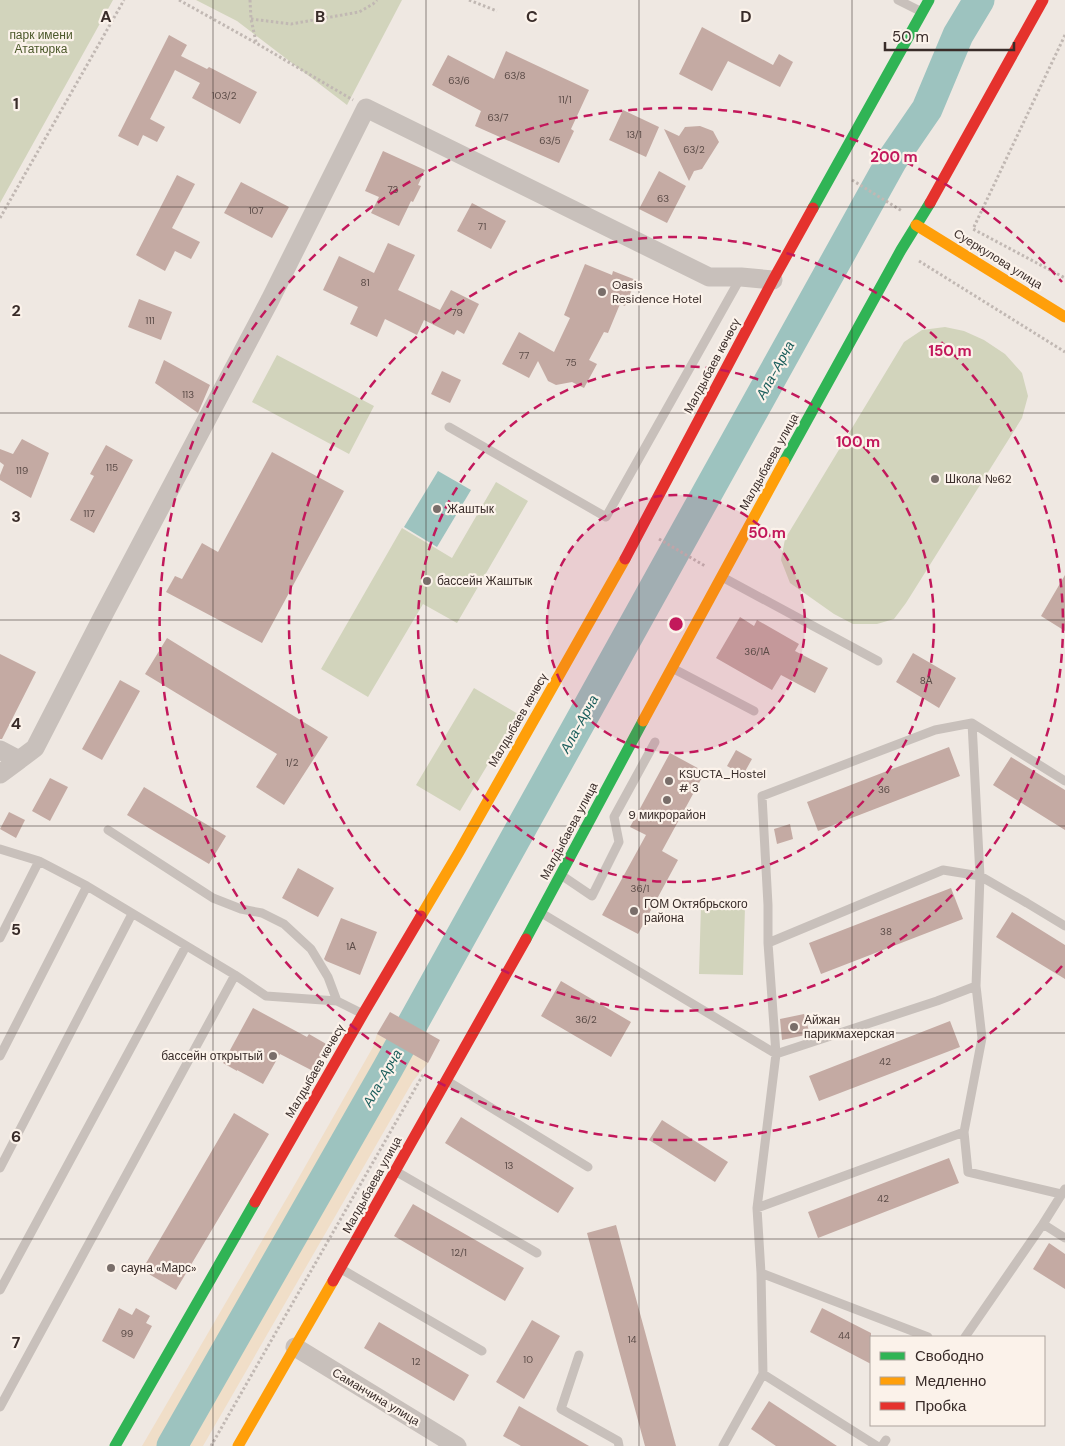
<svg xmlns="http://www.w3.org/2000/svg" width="1065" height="1446" font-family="'DM Sans',sans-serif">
	<rect width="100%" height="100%" fill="#efe8e2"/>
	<path fill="#d2d4bc" d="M0,0H113L0,203Z
		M196,0H402L347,105L237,21Z
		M945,327L964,331L984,340L1005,354L1022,373L1028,396L1022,418L906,603L894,619L877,624H853L834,614L790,583L781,560L785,539L904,342L922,330Z
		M277,355L374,406L349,454L252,402Z
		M496,482L528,501L457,623L423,604L368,697L321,669L402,528L452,558Z
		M474,688L518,714L460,811L416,785Z
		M701,905L745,907L743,975L699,974Z"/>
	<path fill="#f0dec8" d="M377,1034L428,1063L413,1081L203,1446H142L298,1179L373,1047Z"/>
	<path fill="#9dc3bf" d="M438,471L471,490L437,547L404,527Z"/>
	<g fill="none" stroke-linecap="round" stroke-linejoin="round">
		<path stroke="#9dc3bf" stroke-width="31" d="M172,1446L388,1068L892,160L927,109L958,35L979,0"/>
	</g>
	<path fill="#c4aaa3" d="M702,27L773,65L779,54L793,62L780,87L728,61L712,91L679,74Z
		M169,35L187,45L181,56L207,69L209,67L257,92L240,124L192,98L200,83L175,70L150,119L165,127L157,142L143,135L138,146L118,136Z
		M506,51L589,90L571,129L574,131L559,163L475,126L481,111L432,85L448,55L494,79Z
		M623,110L659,127L646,157L609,140Z
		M700,126L713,131L719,142L702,169L694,171L689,181L664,129L679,136L685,127Z
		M383,151L425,170L418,185L421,186L413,202L411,201L399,226L371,213L379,197L365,191Z
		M659,171L686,186L667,223L639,209Z
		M177,175L195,184L172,228L200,242L191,259L175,251L165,271L136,255Z
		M241,182L289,207L272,238L224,213Z
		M472,203L506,221L491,249L457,231Z
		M388,243L415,255L398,290L440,310L451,290L479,304L464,334L457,330L454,335L424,320L417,335L385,319L377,337L350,324L358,307L323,290L339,256L374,273Z
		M585,264L612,275L613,271L636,280L625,306L620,304L608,333L604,332L589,360L597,364L584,388L572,382L556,385L548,381L538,361L529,378L502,364L519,332L554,352L570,318L564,315Z
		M139,299L172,312L161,340L128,327Z
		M164,360L210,385L198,413L155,383Z
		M442,371L461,380L450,403L431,394Z
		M22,439L49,453L31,498L0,480V475L4,465L0,462V449L13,454Z
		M106,445L133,460L94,533L70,520L94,476L90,474Z
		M272,452L344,491L262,643L166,592L175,576L182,579L202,543L218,552Z
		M1065,575V631L1041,616Z
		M740,617L754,626L757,620L799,644L795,651L828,668L815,693L781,675L772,690L716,658Z
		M167,638L328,737L284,805L256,787L277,754L145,674Z
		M913,653L956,678L939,708L896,682Z
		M0,654L36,672L2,739H0Z
		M120,680L140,691L102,760L82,749Z
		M949,747L960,776L818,831L807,802Z
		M736,750L752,759L743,775L727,766Z
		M670,753L705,772L662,851L678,860L638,934L602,915L646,835L630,827Z
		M1011,757L1065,790V830L993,785Z
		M50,778L68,787L50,821L32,811Z
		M144,787L226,836L209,864L127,815Z
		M9,812L25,820L16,838L0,829Z
		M790,824L793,839L777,844L774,829Z
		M298,868L334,888L318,917L282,898Z
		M951,888L963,919L821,974L809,943Z
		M1012,912L1065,945V979L996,937Z
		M341,918L377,932L360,975L326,961L324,959Z
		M561,981L631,1022L611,1057L541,1016Z
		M253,1008L307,1037L309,1034L328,1045L313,1071L280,1054L263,1084L237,1070V1071L223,1063Z
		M390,1012L440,1040L428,1063L377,1034Z
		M804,1014L810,1034L782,1040L780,1019Z
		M950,1021L960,1047L819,1101L809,1076Z
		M234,1113L269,1134L176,1290L142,1270Z
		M461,1117L574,1188L558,1213L445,1143Z
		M662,1120L728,1162L715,1182L649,1140Z
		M949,1158L959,1183L818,1238L808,1212Z
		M413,1204L524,1268L505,1301L394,1236Z
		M616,1225L676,1446H645L587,1233Z
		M1049,1243L1065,1254V1289L1033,1269Z
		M119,1308L132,1315L136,1308L150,1316L146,1323L152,1326L134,1359L102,1341Z
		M822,1308L871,1333V1364L810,1332Z
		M532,1320L560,1336L524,1399L496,1382Z
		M379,1322L469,1375L454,1401L364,1348Z
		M769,1401L837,1446H776L751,1429Z
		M519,1406L589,1446H521L503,1436Z"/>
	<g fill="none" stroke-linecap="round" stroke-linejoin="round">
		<path stroke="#c1b8b3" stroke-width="3" stroke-dasharray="2.5 2.5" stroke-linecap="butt" d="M179,0L256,43L353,100
			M250,0L251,19L256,42
			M469,0L497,11
			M251,19L291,24L359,12L373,4L377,0
			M1065,35L973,229L1065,278
			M852,180L902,211
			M0,218L124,0
			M919,261L1065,352
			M659,539L705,566
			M211,1446L424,1073"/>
		<path stroke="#c8c0bb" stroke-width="9" d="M898,0L920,11
			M449,427L606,517L741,277
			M724,578L878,661
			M674,669L754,711
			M972,723L935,730L762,796L768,905V943L776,1054L937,1001L976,986
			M108,830L213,898L241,909L262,913L284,924L311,949L328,977L337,1001
			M0,849L39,861L87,886L235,975L266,996L337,1001L361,1013
			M564,877L592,896L619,842L614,817L655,742
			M543,914L776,1054L757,1208L761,1273L763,1374L877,1446
			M0,938L39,861
			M768,943L943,870L980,876L972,723L1065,781
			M0,1056L87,886
			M449,1082L588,1167
			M0,1168L132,914
			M397,1172L537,1253
			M1065,1189L1043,1224L1065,1238
			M1061,1194L968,1172L964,1132L982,1038L976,986L980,876L1027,903L1065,926
			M757,1208L964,1132
			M343,1270L482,1351
			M761,1273L928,1337
			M0,1290L186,946
			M965,1337L1043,1224
			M579,1355L561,1409L618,1441L619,1446
			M0,1407L235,975
			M723,1446L763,1374
			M882,1446L886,1440"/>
		<path stroke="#c8c0bb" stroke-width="19" d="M0,750L19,760L0,774
			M19,760L35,748L105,612L270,300L366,108L709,277H741L773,280
			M295,1347L457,1446"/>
		<path stroke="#30b455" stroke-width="11" d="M813,208L929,0
			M784,462L901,250L930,203
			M526,939L643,721
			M115,1446L255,1202"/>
		<path stroke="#ff9f0a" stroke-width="11" d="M916,225L1065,317
			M643,721L784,462
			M421,916L459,852L625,559
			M238,1446L333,1281"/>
		<path stroke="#e5322d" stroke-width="11" d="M930,203L1043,0
			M625,559L773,280L813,208
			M255,1202L363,1014L421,916
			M333,1281L526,939"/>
	</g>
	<path fill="none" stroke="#392c29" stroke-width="1" stroke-opacity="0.55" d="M213,0V1446M426,0V1446M639,0V1446M852,0V1446M0,207H1065M0,413H1065M0,620H1065M0,826H1065M0,1033H1065M0,1239H1065"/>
	<circle cx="676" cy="624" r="129" fill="#c2185b" fill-opacity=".12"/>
	<g fill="none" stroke="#c2185b" stroke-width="2.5" stroke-dasharray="9 6">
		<circle cx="676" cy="624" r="129"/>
		<circle cx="676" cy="624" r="258"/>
		<circle cx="676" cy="624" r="387"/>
		<path d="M1062 966A516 516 0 1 1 1062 282"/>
	</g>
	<g fill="#796e6a" stroke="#fbf2ea" stroke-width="2">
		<circle cx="602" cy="292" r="5"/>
		<circle cx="935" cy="479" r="5"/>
		<circle cx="437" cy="509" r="5"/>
		<circle cx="427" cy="581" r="5"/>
		<circle cx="669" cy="781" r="5"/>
		<circle cx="667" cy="800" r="5"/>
		<circle cx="634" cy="911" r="5"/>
		<circle cx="794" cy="1027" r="5"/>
		<circle cx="273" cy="1056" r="5"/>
		<circle cx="111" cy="1268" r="5"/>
	</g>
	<g text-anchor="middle" stroke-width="4.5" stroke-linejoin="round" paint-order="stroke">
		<g font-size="10" fill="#5c4c48">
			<text x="515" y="79">63/8</text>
			<text x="459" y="84">63/6</text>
			<text x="224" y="99">103/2</text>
			<text x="565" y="103">11/1</text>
			<text x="498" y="121">63/7</text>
			<text x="634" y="138">13/1</text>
			<text x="550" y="144">63/5</text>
			<text x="694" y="153">63/2</text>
			<text x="393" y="193">73</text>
			<text x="663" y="202">63</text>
			<text x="256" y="214">107</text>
			<text x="482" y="230">71</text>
			<text x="365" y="286">81</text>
			<text x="457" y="316">79</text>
			<text x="150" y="324">111</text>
			<text x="524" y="359">77</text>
			<text x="571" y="366">75</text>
			<text x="188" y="398">113</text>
			<text x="112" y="471">115</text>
			<text x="22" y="474">119</text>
			<text x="89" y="517">117</text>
			<text x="757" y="655">36/1А</text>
			<text x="926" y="684">8А</text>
			<text x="292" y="766">1/2</text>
			<text x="884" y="793">36</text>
			<text x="640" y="892">36/1</text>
			<text x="886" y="935">38</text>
			<text x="351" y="950">1А</text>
			<text x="586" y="1023">36/2</text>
			<text x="885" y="1065">42</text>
			<text x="509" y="1169">13</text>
			<text x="883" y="1202">42</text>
			<text x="459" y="1256">12/1</text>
			<text x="127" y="1337">99</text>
			<text x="844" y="1339">44</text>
			<text x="632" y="1343">14</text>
			<text x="528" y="1363">10</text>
			<text x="416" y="1365">12</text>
		</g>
		<g font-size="12" fill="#4c592b" stroke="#fbf2ea">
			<text x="41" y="39">парк имени<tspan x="41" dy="14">Ататюрка</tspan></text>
		</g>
		<g font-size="12" fill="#392c29" stroke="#fbf2ea">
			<text transform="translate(998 259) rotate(32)" y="4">Суеркулова улица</text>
			<text transform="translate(712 366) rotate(-62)" y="4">Малдыбаев көчөсү</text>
			<text transform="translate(769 462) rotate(-61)" y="4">Малдыбаева улица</text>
			<text transform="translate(518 720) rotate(-60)" y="4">Малдыбаев көчөсү</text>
			<text transform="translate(569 831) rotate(-62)" y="4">Малдыбаева улица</text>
			<text transform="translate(315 1071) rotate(-60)" y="4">Малдыбаев көчөсү</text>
			<text transform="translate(372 1185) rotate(-61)" y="4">Малдыбаева улица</text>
			<text transform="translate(376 1397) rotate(31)" y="4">Саманчина улица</text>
		</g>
		<g font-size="12" fill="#392c29" stroke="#fbf2ea" text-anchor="start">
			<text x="612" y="289">Oasis<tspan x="612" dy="14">Residence Hotel</tspan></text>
			<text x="945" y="483">Школа №62</text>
			<text x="447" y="513">Жаштык</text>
			<text x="437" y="585">бассейн Жаштык</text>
			<text x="679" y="778">KSUCTA_Hostel<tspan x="679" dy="14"># 3</tspan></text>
			<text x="667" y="819" text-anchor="middle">9 микрорайон</text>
			<text x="644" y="908">ГОМ Октябрьского<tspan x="644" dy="14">района</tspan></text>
			<text x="804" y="1024">Айжан<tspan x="804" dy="14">парикмахерская</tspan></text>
			<text x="263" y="1060" text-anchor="end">бассейн открытый</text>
			<text x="121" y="1272">сауна «Марс»</text>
		</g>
		<g font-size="14" font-style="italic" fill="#1b5e5c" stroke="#fbf2ea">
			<text transform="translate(775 370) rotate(-61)" y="5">Ала-Арча</text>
			<text transform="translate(579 724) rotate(-61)" y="5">Ала-Арча</text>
			<text transform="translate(382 1078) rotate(-60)" y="5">Ала-Арча</text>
		</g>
	</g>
	<g font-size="16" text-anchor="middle" font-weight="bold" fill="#392c29" stroke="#fbf2ea" stroke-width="4.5" stroke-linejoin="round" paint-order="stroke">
		<text x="106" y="22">A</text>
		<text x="320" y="22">B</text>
		<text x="532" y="22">C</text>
		<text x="746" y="22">D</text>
		<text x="16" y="109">1</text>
		<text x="16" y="316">2</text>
		<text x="16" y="522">3</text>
		<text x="16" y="729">4</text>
		<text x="16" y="935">5</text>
		<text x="16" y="1142">6</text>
		<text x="16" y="1348">7</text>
	</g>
	<circle cx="676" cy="624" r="8" fill="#c2185b" stroke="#fbf2ea" stroke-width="2.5"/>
	<g font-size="15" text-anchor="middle" font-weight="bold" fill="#c2185b" stroke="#fbf2ea" stroke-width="4.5" stroke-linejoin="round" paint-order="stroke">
		<text x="894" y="162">200 m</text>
		<text x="950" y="356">150 m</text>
		<text x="858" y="447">100 m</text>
		<text x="767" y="538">50 m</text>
	</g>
	<rect x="870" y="1336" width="175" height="90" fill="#fbf2ea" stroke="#ada39d"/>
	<rect x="880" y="1352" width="25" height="8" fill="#30b455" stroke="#ada39d"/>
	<text x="915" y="1361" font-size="15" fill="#392c29">Свободно</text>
	<rect x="880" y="1377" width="25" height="8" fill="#ff9f0a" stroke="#ada39d"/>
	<text x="915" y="1386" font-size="15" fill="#392c29">Медленно</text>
	<rect x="880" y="1402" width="25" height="8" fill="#e5322d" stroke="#ada39d"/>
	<text x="915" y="1411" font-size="15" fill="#392c29">Пробка</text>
	<path d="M885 42v8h129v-8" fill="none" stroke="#392c29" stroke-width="2.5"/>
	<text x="892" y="42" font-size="15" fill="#392c29" stroke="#fbf2ea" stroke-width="4" paint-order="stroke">50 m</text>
</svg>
